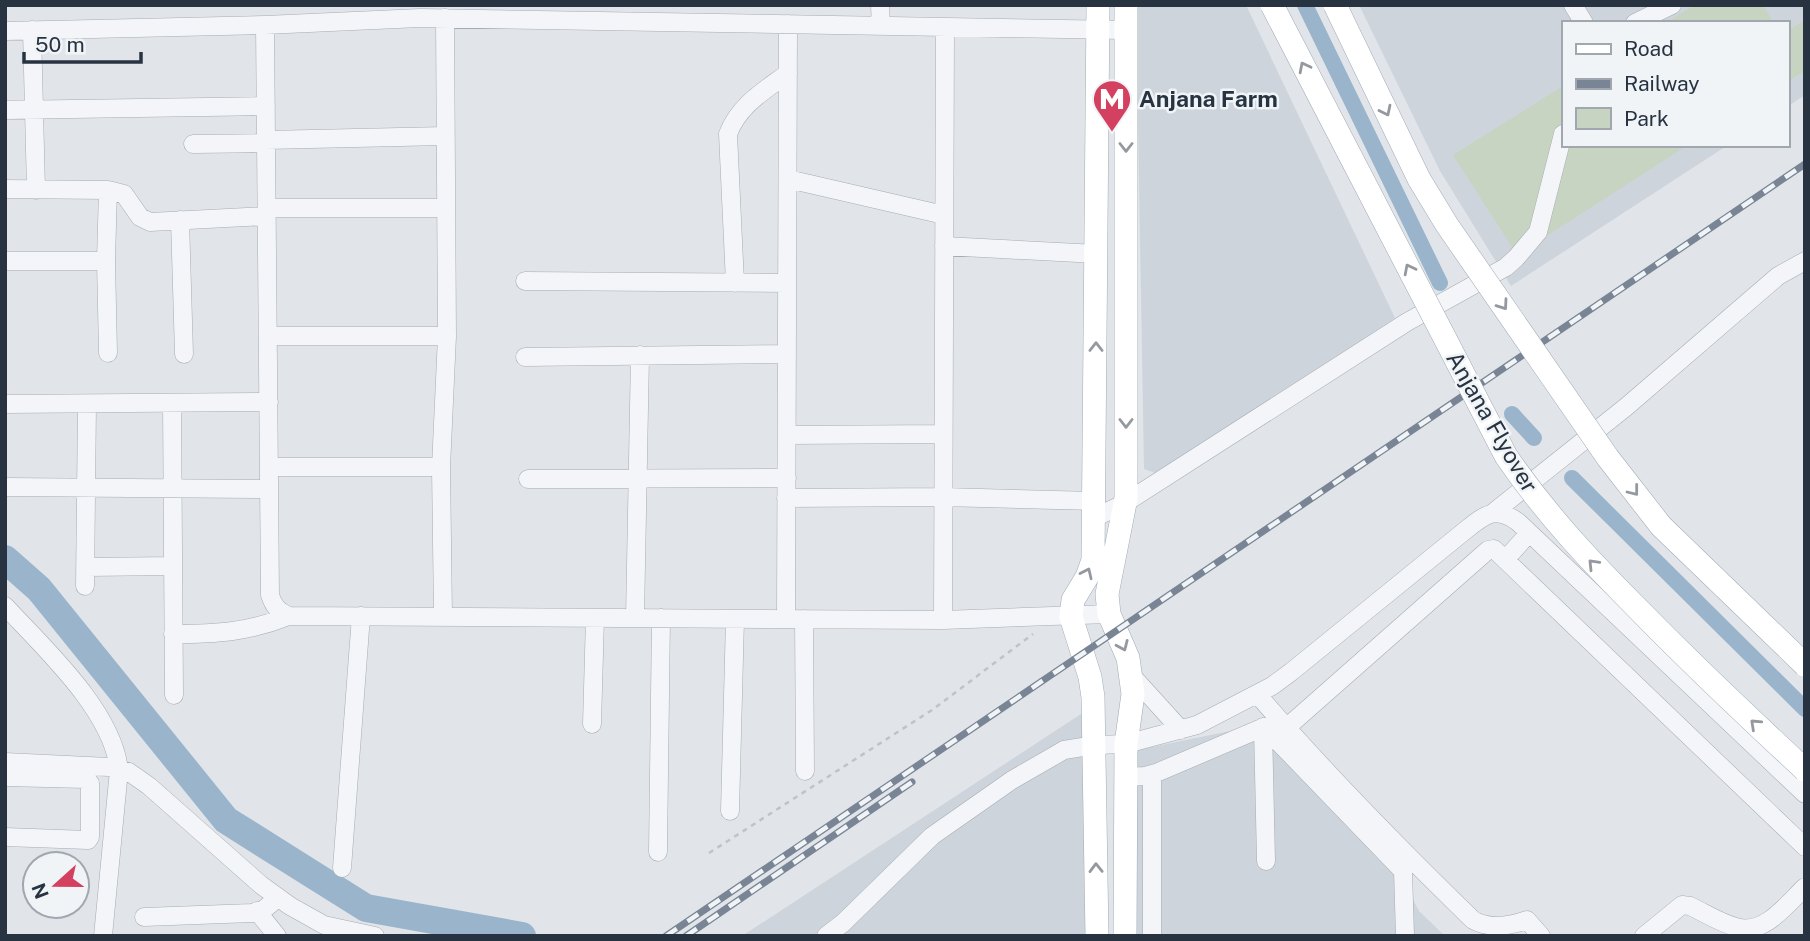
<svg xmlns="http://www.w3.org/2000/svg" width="1810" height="941" font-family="'Public Sans',sans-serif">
	<rect width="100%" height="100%" fill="#e1e5ea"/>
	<path fill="#ced4dc" d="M1136,5H1246L1395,318L1158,474L1144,469Z
		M1359,5H1805V95L1787,107V23H1563V145H1728L1511,286L1440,171Z
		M1087,710L1089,936H742Z
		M1250,727L1318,775L1396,867L1419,911L1445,936H1137V750Z"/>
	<path fill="#c7d4c1" d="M1694,5H1763L1774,23H1666Z
		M1805,20V71L1787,82V31Z
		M1563,86V145H1688L1517,255L1453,155Z"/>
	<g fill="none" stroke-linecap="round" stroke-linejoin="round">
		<path stroke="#9ab5cb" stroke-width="16" d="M1305,5L1440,283
			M1512,414L1534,438
			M1572,478L1805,709"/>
		<path stroke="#9ab5cb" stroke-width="28" d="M5,559L39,589L226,820L366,908L522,936"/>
		<g stroke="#a6acb4" stroke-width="19">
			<path id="minor" d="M880,5L881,26
				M1573,5L1584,23
				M1635,23L1672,5
				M265,25L270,595C274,607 278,611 289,616L943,620L1109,614
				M32,30L36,190
				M5,31L265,25L420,18L1126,30
				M5,110L266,106
				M266,140L445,136
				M193,144L266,143
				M788,179L944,215
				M5,189L108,190L124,194L140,217L150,222L267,216
				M267,208H446
				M180,220L184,354
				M944,246L1097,254
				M5,261H106
				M525,281L787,283
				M735,283L728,134C739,105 764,91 788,73
				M268,336H447
				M108,353L106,261L108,190
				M525,357L787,354
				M5,404L269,402
				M172,404L174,695
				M787,435L943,434
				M269,467H441
				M528,479L787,478
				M5,487L269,489
				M786,498L943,497L1095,501
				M1494,512L1626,407L1778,276L1805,261
				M1094,518L1125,503L1407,322L1506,267L1516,258L1538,232L1563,134
				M1505,560L1529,533
				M86,567L173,566
				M85,586L87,404
				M5,606C44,648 113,711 119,770L103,936
				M443,616L441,467L447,336L445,18
				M635,618L640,355
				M786,619L788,24
				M804,619L805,771
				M943,620L945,27
				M173,634C217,634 249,632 289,616
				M1132,676L1181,730
				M1257,694C1325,773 1398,847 1473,920C1489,929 1510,926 1527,920L1541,936
				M592,724L595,618
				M1263,727L1266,861
				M1285,729L1488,550L1494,549L1805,847
				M5,762L109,767L129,772L149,786L261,885L290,906L324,925L375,936
				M5,777L86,779L90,783V837L88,840L5,837
				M1126,777L1145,776L1156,773L1264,727L1403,871L1405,936
				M730,811L735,619
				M658,852L661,618
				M342,868L361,616
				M257,911L277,936
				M144,917L252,913L263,910L278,898
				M826,936L843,923L932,836L1012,780L1052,757L1064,750L1095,745L1126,744L1197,725L1272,686L1291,672L1467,529C1486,514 1496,506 1518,522L1805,794
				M1152,936V774
				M1644,936L1682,905L1690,906C1705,913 1720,923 1736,927C1764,936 1787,904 1805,887"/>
		</g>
		<g stroke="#9faab6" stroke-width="24">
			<path id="major" d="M1097,936L1093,697L1090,677L1071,617L1073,600L1087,577L1093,560L1098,5
				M1125,936L1126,744L1133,694L1128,658L1109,614L1107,594L1126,498V5"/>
		</g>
		<path stroke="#bec3c9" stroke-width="2.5" stroke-dasharray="5 5" stroke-linecap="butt" d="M709,853L932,710L1033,634"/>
		<use href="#minor" stroke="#f3f5f8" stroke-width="18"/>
		<use href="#major" stroke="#fff" stroke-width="23"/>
		<g stroke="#798594" stroke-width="7">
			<path id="rail" d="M666,936L1805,164
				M686,936L912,782"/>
		</g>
		<use href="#rail" stroke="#f0f4f7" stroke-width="4.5" stroke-dasharray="13" stroke-linecap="butt"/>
		<g stroke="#9faab6" stroke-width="24" stroke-linecap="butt">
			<path id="major-bridge" d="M1272,5L1506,456C1547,516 1592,563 1643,614C1696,668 1750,719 1805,770
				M1335,5L1419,179L1447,225L1608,458L1661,526L1805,665"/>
		</g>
		<use href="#major-bridge" stroke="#fff" stroke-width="23"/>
	</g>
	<defs><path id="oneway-chevron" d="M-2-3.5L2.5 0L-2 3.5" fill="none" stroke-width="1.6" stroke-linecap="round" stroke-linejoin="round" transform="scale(1.75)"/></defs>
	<g stroke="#9499a0">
		<use href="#oneway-chevron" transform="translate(1304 67) rotate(-117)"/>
		<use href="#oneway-chevron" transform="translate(1386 111) rotate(64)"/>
		<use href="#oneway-chevron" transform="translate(1126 147) rotate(90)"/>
		<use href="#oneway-chevron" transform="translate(1409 269) rotate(-117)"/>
		<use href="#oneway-chevron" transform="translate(1503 305) rotate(55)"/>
		<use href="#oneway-chevron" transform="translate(1096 347) rotate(-90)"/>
		<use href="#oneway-chevron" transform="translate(1126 423) rotate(90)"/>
		<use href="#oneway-chevron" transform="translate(1634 491) rotate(52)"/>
		<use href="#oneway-chevron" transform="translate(1593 564) rotate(-134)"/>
		<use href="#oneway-chevron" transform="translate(1087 573) rotate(-65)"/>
		<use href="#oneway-chevron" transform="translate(1123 646) rotate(66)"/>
		<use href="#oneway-chevron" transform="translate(1755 724) rotate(-137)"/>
		<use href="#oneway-chevron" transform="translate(1096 868) rotate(-91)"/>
	</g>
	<defs>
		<g id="metro-pin" transform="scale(2.0125)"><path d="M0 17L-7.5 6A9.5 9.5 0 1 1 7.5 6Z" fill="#d4405f" stroke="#f0f4f7"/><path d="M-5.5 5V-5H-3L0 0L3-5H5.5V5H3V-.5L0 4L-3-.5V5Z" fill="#fff"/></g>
	</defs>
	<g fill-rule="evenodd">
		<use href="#metro-pin" x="1112" y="99"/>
	</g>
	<g text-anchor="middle" stroke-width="5" stroke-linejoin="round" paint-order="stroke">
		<g font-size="23" font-weight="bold" fill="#283342" stroke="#f0f4f7" text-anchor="start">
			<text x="1139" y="107">Anjana Farm</text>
		</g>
		<g font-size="23" fill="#283342" stroke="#f0f4f7">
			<text transform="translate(1492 422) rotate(60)" y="8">Anjana Flyover</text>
		</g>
	</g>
	<rect width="1810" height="941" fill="none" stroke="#283342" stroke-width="14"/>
	<rect x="1562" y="21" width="228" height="126" fill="#f0f4f7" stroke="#a0a7af" stroke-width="2"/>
	<rect x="1576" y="44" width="35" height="10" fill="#ffffff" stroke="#a0a7af" stroke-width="2"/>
	<text x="1624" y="56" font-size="21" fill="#283342">Road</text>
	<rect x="1576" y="79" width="35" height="10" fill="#798594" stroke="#a0a7af" stroke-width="2"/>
	<text x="1624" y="91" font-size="21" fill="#283342">Railway</text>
	<rect x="1576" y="108" width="35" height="21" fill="#c7d4c1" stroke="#a0a7af" stroke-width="2"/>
	<text x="1624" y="126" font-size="21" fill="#283342">Park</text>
	<g transform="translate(56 885) rotate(249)"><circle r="33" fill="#f0f4f7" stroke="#a0a7af" stroke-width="2"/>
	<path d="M0-5L12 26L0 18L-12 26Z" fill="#d4405f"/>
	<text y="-10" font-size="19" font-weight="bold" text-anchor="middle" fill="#283342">N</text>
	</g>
	<path d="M24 52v10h117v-10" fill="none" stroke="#283342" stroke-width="3.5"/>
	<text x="35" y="52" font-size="21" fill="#283342" stroke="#f0f4f7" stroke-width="5" paint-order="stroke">50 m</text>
</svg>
